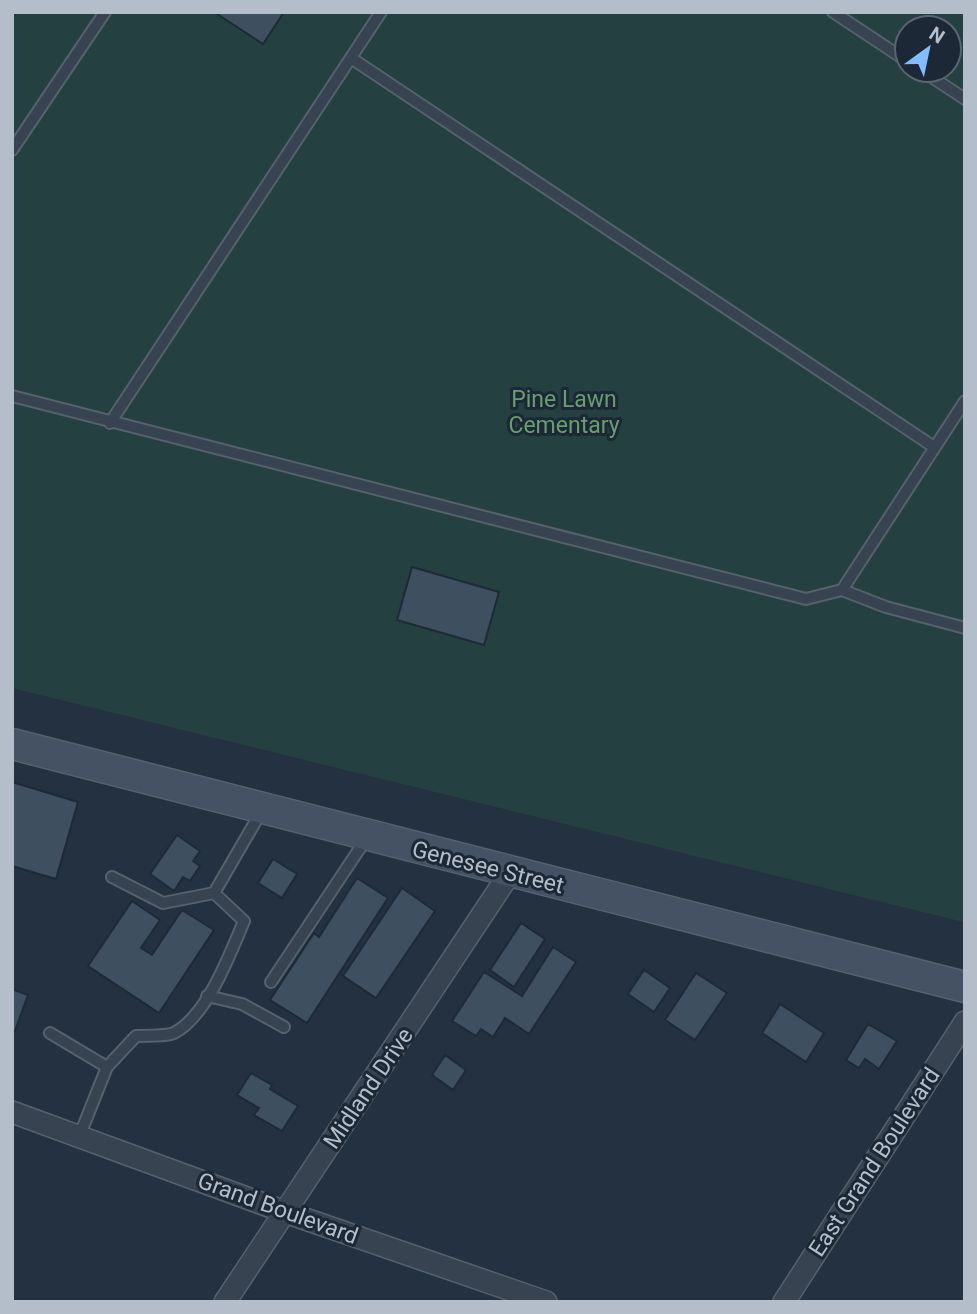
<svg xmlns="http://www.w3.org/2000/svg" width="977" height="1314" font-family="Roboto,sans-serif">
	<rect width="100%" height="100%" fill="#233140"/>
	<path fill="#254041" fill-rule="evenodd" d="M12,12H965L963,922L12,688ZM907,28H949V70H907Z"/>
	<path fill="#3e505f" stroke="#1e2a37" stroke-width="2" d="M214,12H284L263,44Z
		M412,567L499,592L484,645L397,620Z
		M12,782L78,802L56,879L12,866Z
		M177,835L200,851L193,861L200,866L190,881L183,877L174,891L150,874Z
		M273,859L297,874L282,898L258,883Z
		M357,878L388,898L307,1023L270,1000L314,933L319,937Z
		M402,888L435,911L376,998L343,976Z
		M132,901L160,920L141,948L152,955L182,910L214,930L159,1013L88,966Z
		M521,923L545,939L514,987L490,970Z
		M553,947L576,962L529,1034L505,1018L493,1037L481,1029L476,1036L452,1021L484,972L522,996Z
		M644,970L670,988L654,1012L628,994Z
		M696,973L727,993L695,1040L665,1020Z
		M12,989L28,995L15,1031L12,1030Z
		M780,1004L824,1033L806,1062L762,1033Z
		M868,1024L897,1041L879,1069L865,1059L859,1068L846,1060Z
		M445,1055L466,1070L453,1090L432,1075Z
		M251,1073L272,1085L270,1089L298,1106L282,1131L254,1115L259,1108L237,1095Z"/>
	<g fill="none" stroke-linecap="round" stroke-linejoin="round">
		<g stroke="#55616d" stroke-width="14">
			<path id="service" d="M833,12L907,61
				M351,58L934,447
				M921,70L965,99
				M12,150L105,12
				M12,396L806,599L842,590L965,401
				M110,423L381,12
				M842,590L886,607L965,628
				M112,877L163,903L214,893
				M271,982L366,839
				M207,996L242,1004L284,1027
				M50,1033L107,1067
				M79,1137L107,1067L136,1036C147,1035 164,1037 174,1033C207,1016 230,954 244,921L214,893L261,812"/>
		</g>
		<g stroke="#55616d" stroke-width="24">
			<path id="minor" d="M12,1112L285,1212L546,1302
				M225,1302L510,873
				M784,1302L965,1022"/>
		</g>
		<g stroke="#55616d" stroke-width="33">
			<path id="secondary" d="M12,744L965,987"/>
		</g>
		<use href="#service" stroke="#374350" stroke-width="10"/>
		<use href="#minor" stroke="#374350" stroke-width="21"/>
		<use href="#secondary" stroke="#445263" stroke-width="30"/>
	</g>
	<g text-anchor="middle" stroke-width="6" stroke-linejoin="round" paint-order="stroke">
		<g font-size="23" fill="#689d70" stroke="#1c2835">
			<text x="564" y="407">Pine Lawn<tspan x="564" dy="26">Cementary</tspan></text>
		</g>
		<g font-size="23" fill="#b3beca" stroke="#1c2835">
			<text transform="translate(488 867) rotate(14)" y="8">Genesee Street</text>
			<text transform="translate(368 1088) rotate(-56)" y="8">Midland Drive</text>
			<text transform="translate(874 1162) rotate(-57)" y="8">East Grand Boulevard</text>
			<text transform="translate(278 1208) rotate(20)" y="8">Grand Boulevard</text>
		</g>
	</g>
	<rect width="977" height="1314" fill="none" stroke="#b3beca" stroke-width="28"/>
	<g transform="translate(928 49) rotate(33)"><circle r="33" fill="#1c2835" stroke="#586471" stroke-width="2"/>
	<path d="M0-5L12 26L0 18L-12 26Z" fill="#84bdff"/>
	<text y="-10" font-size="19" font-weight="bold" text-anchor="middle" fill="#b3beca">N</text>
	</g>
</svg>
